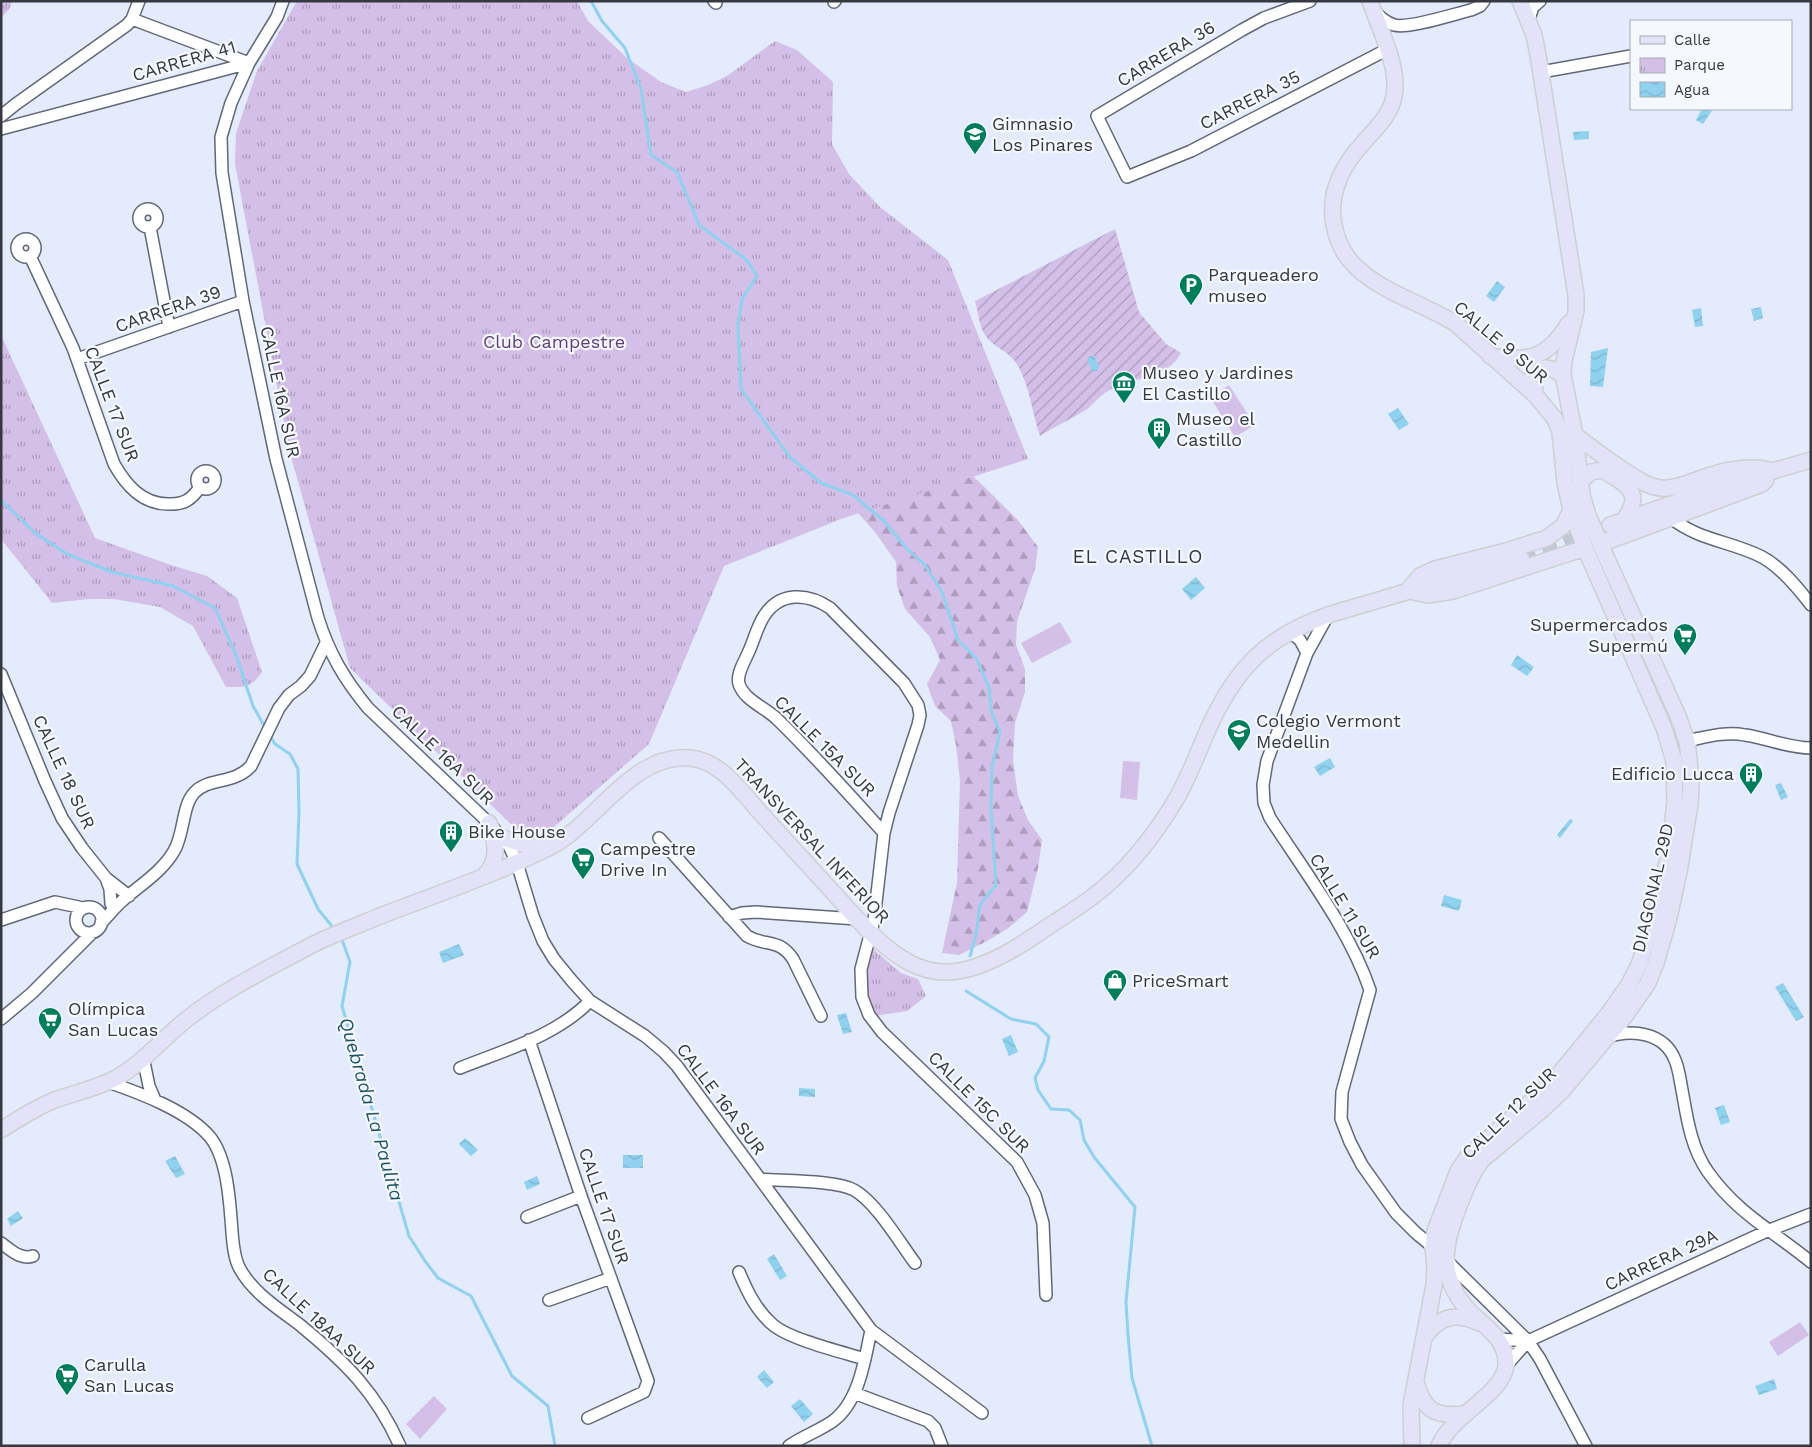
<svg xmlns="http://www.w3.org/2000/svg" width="1812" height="1447" font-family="'Work Sans',sans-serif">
	<defs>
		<pattern id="forest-firs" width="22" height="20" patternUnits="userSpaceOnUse" patternTransform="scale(1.25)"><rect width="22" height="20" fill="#d4bfe8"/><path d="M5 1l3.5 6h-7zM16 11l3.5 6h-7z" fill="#ad9cbd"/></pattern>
		<pattern id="park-tufts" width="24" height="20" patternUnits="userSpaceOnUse" patternTransform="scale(1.25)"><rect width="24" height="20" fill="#d4bfe8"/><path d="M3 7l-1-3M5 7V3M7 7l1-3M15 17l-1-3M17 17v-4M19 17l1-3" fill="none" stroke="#ad9cbd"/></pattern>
		<pattern id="garden-furrows" width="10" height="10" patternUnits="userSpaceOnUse" patternTransform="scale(1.25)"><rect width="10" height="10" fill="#d4bfe8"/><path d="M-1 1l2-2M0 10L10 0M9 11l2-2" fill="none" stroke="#ad9cbd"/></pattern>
		<pattern id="water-waves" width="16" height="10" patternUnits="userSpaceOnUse" patternTransform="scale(1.25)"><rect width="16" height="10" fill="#8fd1ee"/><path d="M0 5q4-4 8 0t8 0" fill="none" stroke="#7cb4cd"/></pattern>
	</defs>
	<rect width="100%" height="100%" fill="#e3ebfc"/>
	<path fill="#d4bfe8" d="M1229,385L1255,425L1235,437L1210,397Z
		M1060,622L1072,642L1032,663L1021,643Z
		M1123,761L1140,762L1137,800L1120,798Z
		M1800,1322L1809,1335L1778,1356L1769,1342Z
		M434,1396L447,1409L420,1439L406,1424Z"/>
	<path fill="url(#forest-firs)" d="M973,476L1017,519L1038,547L1035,569L1017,621L1016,645L1025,669V692L1015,723L1013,760L1018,796L1028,820L1042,840L1038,868L1027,912L1007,929L987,941L959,955L942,953L957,883L960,780L956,745L951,721L935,706L927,684L940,660L930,637L905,609L897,586L896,562L875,532L858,513Z"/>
	<path fill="url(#park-tufts)" d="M1,1H11C12,8 6,13 1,17Z
		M297,1H577L588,21L627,58L661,82L686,92L708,85L727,76L775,41L797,50L833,82L832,144L849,174L880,207L948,260L1028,459L841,519L724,566L649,744L547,833L519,832L350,668L289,449L235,164L236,133L257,71Z
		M1,335L95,538L168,564L207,576L237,598L262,672C250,689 245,687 226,687L193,626L160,607L114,599H89L52,603L1,539Z
		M873,949L901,973L918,979L926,996L907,1011L874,1016L866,995L867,968Z"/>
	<path fill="url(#garden-furrows)" d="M1115,229L1139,312L1166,344L1181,353C1167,379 1133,377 1111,389C1101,394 1095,403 1087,409C1072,419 1055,426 1040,436C1032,413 1030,387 1018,366C1009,350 993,348 985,335C979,326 978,311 975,301Z"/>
	<path fill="url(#water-waves)" d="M1702,109H1713L1703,124L1696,120Z
		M1589,131V139L1574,140L1573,132Z
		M1497,281L1505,287L1494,302L1486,296Z
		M1761,307L1763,318L1754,321L1751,309Z
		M1701,308L1703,326L1695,327L1692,310Z
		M1608,348L1603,387L1590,386L1591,352Z
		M1090,356H1094L1099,367L1097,371H1092L1087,359Z
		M1398,408L1409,424L1399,430L1388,414Z
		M1196,577L1205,588L1191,600L1182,589Z
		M1517,655L1534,667L1527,676L1511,665Z
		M1330,758L1335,767L1320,776L1314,767Z
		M1781,783L1788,797L1781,800L1775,785Z
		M1570,819L1573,821L1560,838L1557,835Z
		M1444,895L1462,900L1459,911L1441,906Z
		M459,944L464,955L443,963L439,952Z
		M1783,983L1804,1017L1796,1021L1775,987Z
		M846,1013L852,1032L843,1034L837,1015Z
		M1011,1035L1018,1052L1009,1056L1002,1039Z
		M799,1088L815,1089V1097L799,1096Z
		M1724,1105L1730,1122L1721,1125L1715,1108Z
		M465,1138L478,1150L471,1156L459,1144Z
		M623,1155H643V1168H623Z
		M175,1156L185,1174L176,1178L165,1161Z
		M537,1176L540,1184L527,1190L524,1182Z
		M18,1211L23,1218L11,1226L7,1219Z
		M774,1254L787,1276L780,1280L767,1259Z
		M764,1370L774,1382L767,1388L757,1377Z
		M1774,1379L1777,1389L1759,1395L1755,1386Z
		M800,1399L813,1414L804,1422L791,1406Z"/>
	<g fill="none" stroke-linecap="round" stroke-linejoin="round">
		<path stroke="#8fd1ee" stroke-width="3" d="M591,1L602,21L625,48L641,89L651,155L677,172L699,225L747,260L757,276L742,299L738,325L741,389L789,456L821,483L853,495L884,521L906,548L925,565L942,592L958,640L976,658L989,687L991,710L1000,732L992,767L991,809L996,885L980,905L976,935L970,956
			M1,500L35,533L67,554L112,572L173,586L215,608L236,655L253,706L266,729
			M269,734L275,744L290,754L298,769L299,812L297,864L318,909L335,930
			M341,937L350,962L342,1006L409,1236L425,1261L438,1278L471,1296L512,1376L548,1406L555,1446
			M966,991L1011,1019L1036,1024L1049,1037L1044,1061L1035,1078L1038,1090L1051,1109L1069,1110L1080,1120L1084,1140L1094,1157L1135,1207L1126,1302L1128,1335L1132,1378L1152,1446"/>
		<path stroke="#c0c7d6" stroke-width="15" stroke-dasharray="15 8" stroke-linecap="butt" d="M1521,558L1568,542L1610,525"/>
		<g stroke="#626877" stroke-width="14">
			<path id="minor" d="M283,1L277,17L249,63L231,103L221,137L222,173L243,301L276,459L318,618C329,653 344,679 368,708L489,823L509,846L517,863L533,916L543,941L554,959L572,981L590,1001L645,1036L664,1052L677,1066L871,1330L982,1413
				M714,1L716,3
				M1310,1L1264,18L1242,30L1097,116L1127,177L1191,151L1388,49
				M834,2L835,1
				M1374,11C1380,17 1385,22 1394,25C1409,29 1454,14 1471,10L1480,6L1484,1
				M132,19L249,63
				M1529,19L1533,7L1540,1
				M1541,72L1631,56
				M1,116L16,104L127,25L132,19L139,1
				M1,129L249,63
				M139 218a9 9 0 1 1 18 0a9 9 0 1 1-18 0Z
				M150,227L169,327
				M17 248a9 9 0 1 1 18 0a9 9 0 1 1-18 0Z
				M30,256L73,348L114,464C126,485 142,504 168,504C184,505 192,499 200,487
				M77,359L243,301
				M197 480a9 9 0 1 1 18 0a9 9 0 1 1-18 0Z
				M1671,518C1700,541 1731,541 1762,557C1781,567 1798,588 1811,605
				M1328,615L1307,653L1267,761L1263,785L1264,803L1270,818C1305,872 1349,929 1370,990L1342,1092L1341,1119L1350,1142L1362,1165L1396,1213L1416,1233L1433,1247
				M1289,631L1300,640L1307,653
				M1,674L45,781L62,818L82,848L106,878L129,896
				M1687,741C1706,737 1725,731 1745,735C1767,738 1788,748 1811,748
				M884,833C849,794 815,756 777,719C766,708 744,700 739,684C736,674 745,661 749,651C754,640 757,627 764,616C780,591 808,593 830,608L904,683L918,705L920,715L918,725L889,813L884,833L874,920L861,969L862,997L869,1015L882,1032L1017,1162L1035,1195L1043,1223L1046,1295
				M659,838L747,936C766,947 779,938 793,959L821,1016
				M106,878L110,889L111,904
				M76 920a13 13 0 1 1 26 0a13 13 0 1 1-26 0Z
				M729,917L742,913L756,912L857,919
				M1,920L55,902L83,908
				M101,923C108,916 115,907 122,901C140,885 162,872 174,851C184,835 182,806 194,793C208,777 234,785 251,766L279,708L289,695L301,686L310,676L326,643
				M1,1019L32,993L93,932
				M1607,1037C1632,1029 1664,1032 1675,1060C1679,1069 1680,1080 1682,1090C1687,1118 1691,1148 1708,1172C1737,1213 1773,1231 1811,1262
				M529,1040L581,1196L648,1381L644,1392L588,1418
				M143,1057L149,1086L155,1100
				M460,1068C505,1050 556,1036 590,1001
				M108,1082C140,1093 188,1111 210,1137C228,1159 230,1205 232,1232C233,1243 234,1259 240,1269C253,1293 279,1309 300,1325C345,1362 376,1392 400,1446
				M760,1179C783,1181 836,1180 854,1190C876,1202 900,1243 915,1263
				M527,1217L581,1196
				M1,1243C11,1250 20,1260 33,1256
				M1446,1260L1528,1341L1540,1359L1586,1446
				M739,1272C747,1291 756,1310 772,1324C788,1339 842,1352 865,1359
				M549,1300L611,1278
				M1499,1339L1528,1341
				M1506,1366L1528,1341L1767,1231L1811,1214
				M854,1393L928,1421L935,1428L942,1446
				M789,1446C803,1436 819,1431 833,1421C859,1402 865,1359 871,1330"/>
		</g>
		<g stroke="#cfcfd1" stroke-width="18">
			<path id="major" d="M1370,1C1379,29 1400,67 1394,96C1391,115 1375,129 1363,143C1342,166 1328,194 1334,225C1337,241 1345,257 1357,268C1385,294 1425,304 1456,324L1536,396L1555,419L1560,432L1565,483L1571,510L1585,548L1664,728L1674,761L1675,801L1670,850L1656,911L1639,965L1629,984L1609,1013L1555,1079L1536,1097L1468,1156L1458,1171L1435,1231L1433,1247L1435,1267L1434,1285L1411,1405L1412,1446
				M1490,356C1529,362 1547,359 1569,323
				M1536,396L1532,376C1542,364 1551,367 1563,375
				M1575,435C1594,449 1635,482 1655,487C1673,492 1693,480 1711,475C1732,468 1752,465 1774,471
				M1581,481L1591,472L1602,470C1609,473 1614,477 1620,481C1638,493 1635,503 1624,520
				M1610,525L1738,481L1811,460
				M1599,541L1611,540L1633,532L1762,484L1766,480
				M1408,590L1420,576L1435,569L1506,551L1547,538L1563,526L1571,510
				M1414,592L1428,595L1453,591L1585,548
				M503,838L522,844H548
				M484,876C500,860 496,842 489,823
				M1,1130C18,1119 34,1109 52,1101C73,1093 96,1089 116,1078C143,1063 163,1038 187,1019C224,990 269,968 310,946C333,934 357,926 380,916C437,894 497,874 552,846C597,822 633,752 691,758C719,761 739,788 756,808C781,835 805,862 830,889C854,915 878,946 910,963C931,974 954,974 975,967C1002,958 1026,942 1049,926C1063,917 1077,908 1091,898C1127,871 1156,834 1178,796C1189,776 1197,755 1206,734C1233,672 1263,638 1328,615L1521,558
				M1424,1338C1439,1316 1455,1312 1479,1323
				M1416,1382C1424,1410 1434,1417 1463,1414
				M1439,1446C1452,1414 1504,1394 1506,1365C1507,1339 1485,1327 1469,1311C1435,1274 1445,1241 1461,1201C1467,1186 1472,1173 1482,1160L1543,1109L1562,1091L1625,1016L1648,983L1656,963L1668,922L1679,872L1690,804L1691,787L1689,759L1687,741L1678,716L1599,541L1588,515L1582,495L1575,435L1563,375L1564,361L1576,311V295L1538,55L1534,35L1520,1"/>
		</g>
		<use href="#minor" stroke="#fff" stroke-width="11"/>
		<use href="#major" stroke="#e3e2f9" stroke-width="15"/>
	</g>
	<defs>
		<g id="school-pin" transform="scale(1.25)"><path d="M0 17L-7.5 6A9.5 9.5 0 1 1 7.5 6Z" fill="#027d5c" stroke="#f5f8ff"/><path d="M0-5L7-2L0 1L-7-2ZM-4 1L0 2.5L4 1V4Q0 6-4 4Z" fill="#fff"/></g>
		<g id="parking-pin" transform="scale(1.25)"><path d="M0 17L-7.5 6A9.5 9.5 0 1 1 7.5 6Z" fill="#027d5c" stroke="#f5f8ff"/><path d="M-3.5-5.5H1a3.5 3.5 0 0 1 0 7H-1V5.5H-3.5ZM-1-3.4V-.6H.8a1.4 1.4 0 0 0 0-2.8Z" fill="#fff"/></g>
		<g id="museum-pin" transform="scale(1.25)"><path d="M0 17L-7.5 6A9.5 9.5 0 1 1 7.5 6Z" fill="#027d5c" stroke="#f5f8ff"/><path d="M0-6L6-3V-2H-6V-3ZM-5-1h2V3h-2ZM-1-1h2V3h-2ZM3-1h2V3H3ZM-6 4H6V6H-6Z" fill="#fff"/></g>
		<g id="building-pin" transform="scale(1.25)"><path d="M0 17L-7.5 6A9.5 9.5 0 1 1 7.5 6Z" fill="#027d5c" stroke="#f5f8ff"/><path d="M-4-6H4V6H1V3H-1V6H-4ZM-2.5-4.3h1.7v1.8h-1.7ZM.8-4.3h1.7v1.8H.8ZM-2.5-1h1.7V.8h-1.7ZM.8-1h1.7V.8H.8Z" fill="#fff"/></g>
		<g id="supermarket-pin" transform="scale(1.25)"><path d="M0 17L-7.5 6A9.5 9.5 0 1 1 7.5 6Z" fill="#027d5c" stroke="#f5f8ff"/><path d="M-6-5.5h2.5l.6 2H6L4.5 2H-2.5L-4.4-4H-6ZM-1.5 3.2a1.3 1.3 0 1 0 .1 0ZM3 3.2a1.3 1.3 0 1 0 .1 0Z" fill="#fff"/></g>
		<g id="shop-pin" transform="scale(1.25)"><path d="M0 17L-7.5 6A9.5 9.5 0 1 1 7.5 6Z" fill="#027d5c" stroke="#f5f8ff"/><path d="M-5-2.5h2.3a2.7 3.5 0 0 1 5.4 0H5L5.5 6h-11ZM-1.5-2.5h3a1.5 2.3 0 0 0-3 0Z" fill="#fff"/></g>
	</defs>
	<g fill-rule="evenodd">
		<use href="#school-pin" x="975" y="134"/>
		<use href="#parking-pin" x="1191" y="285"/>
		<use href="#museum-pin" x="1124" y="383"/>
		<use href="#building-pin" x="1159" y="429"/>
		<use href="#supermarket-pin" x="1685" y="635"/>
		<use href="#school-pin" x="1239" y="731"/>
		<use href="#building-pin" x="1751" y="774"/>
		<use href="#building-pin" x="451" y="832"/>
		<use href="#supermarket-pin" x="583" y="859"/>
		<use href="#shop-pin" x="1115" y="981"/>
		<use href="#supermarket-pin" x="50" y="1019"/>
		<use href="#supermarket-pin" x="67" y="1375"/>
	</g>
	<g text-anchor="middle" stroke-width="4.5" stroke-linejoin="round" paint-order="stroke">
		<g font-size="18" fill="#363940" stroke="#f5f8ff">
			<text transform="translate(1166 54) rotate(-31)" y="6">CARRERA 36</text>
			<text transform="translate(184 61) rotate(-16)" y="6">CARRERA 41</text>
			<text transform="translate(1250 100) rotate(-27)" y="6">CARRERA 35</text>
			<text transform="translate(168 309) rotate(-19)" y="6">CARRERA 39</text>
			<text transform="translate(1501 342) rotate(40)" y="6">CALLE 9 SUR</text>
			<text transform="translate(280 392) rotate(78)" y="6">CALLE 16A SUR</text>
			<text transform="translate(112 404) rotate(69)" y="6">CALLE 17 SUR</text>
			<text transform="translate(825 746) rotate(45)" y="6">CALLE 15A SUR</text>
			<text transform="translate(443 755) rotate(44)" y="6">CALLE 16A SUR</text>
			<text transform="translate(64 772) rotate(65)" y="6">CALLE 18 SUR</text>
			<text transform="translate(812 841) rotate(47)" y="6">TRANSVERSAL INFERIOR</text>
			<text transform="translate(1653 888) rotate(-77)" y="6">DIAGONAL 29D</text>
			<text transform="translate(1345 906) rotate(59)" y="6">CALLE 11 SUR</text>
			<text transform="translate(721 1099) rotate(53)" y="6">CALLE 16A SUR</text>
			<text transform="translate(979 1102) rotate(45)" y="6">CALLE 15C SUR</text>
			<text transform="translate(1509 1113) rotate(-44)" y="6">CALLE 12 SUR</text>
			<text transform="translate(604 1206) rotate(71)" y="6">CALLE 17 SUR</text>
			<text transform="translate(1661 1260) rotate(-25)" y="6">CARRERA 29A</text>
			<text transform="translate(319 1321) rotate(43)" y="6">CALLE 18AA SUR</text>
		</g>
		<g font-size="18" fill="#363940" stroke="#f5f8ff" text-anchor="start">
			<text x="992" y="130">Gimnasio<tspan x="992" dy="21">Los Pinares</tspan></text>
			<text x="1208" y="281">Parqueadero<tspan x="1208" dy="21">museo</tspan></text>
			<text x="1142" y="379">Museo y Jardines<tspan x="1142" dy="21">El Castillo</tspan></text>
			<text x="1176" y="425">Museo el<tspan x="1176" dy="21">Castillo</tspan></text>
			<text x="1668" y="631" text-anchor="end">Supermercados<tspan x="1668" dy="21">Supermú</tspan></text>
			<text x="1256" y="727">Colegio Vermont<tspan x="1256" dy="21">Medellin</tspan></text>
			<text x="1734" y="780" text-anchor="end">Edificio Lucca</text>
			<text x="468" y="838">Bike House</text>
			<text x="600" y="855">Campestre<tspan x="600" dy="21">Drive In</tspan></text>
			<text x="1132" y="987">PriceSmart</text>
			<text x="68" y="1015">Olímpica<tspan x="68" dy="21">San Lucas</tspan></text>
			<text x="84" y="1371">Carulla<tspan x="84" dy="21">San Lucas</tspan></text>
		</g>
		<g font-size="18" fill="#613d7c" stroke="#f5f8ff">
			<text x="554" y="348">Club Campestre</text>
		</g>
		<g font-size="19" letter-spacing="1" fill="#333846" stroke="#f5f8ff">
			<text x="1138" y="563">EL CASTILLO</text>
		</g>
		<g font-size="19" font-style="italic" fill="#1e5368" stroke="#f5f8ff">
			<text transform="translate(372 1109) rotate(74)" y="7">Quebrada La Paulita</text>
		</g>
	</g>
	<rect width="1812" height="1447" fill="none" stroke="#363940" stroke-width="5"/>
	<rect x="1630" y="20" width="162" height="90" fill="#f5f8ff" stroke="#a9acb3"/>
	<rect x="1640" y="36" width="25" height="8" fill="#e3e2f9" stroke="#a9acb3"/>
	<text x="1674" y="45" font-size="15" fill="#363940">Calle</text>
	<rect x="1640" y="58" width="25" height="15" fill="url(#park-tufts)" stroke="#a9acb3"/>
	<text x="1674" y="70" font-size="15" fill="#363940">Parque</text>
	<rect x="1640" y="82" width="25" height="15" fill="url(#water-waves)" stroke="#a9acb3"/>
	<text x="1674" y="95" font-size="15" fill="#363940">Agua</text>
</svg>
